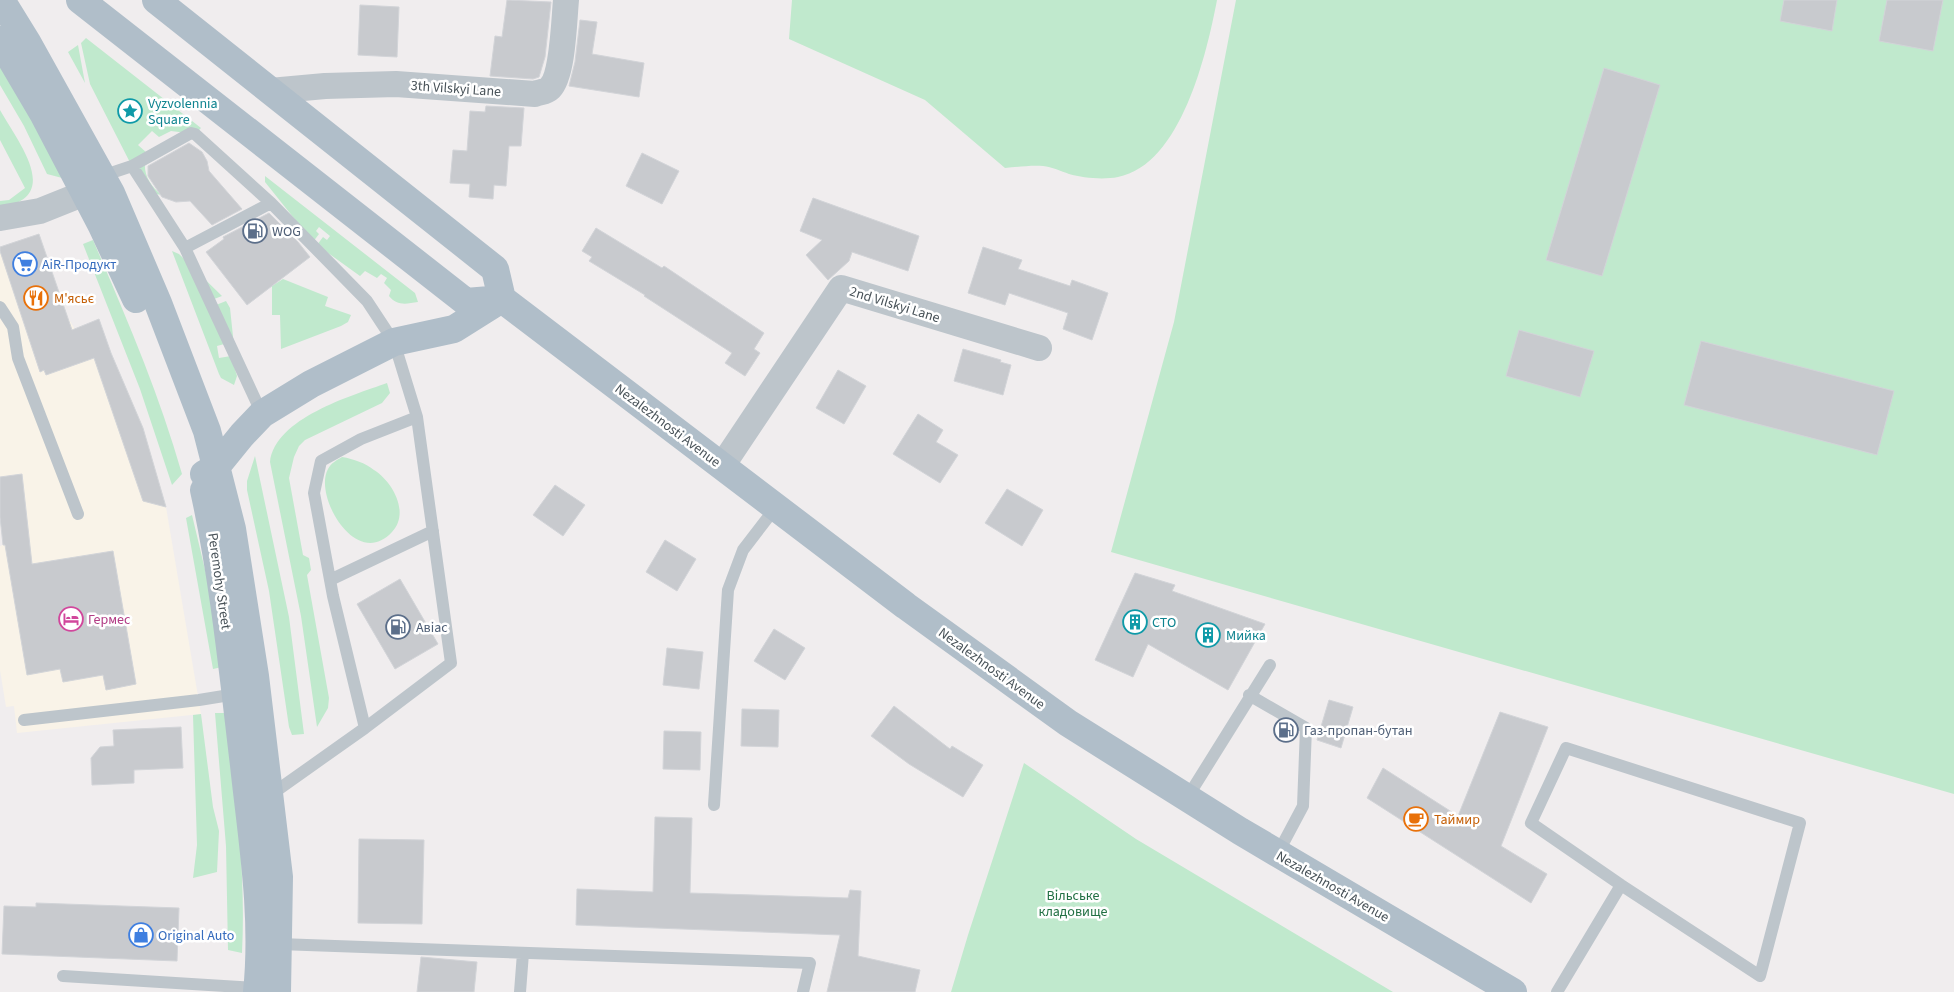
<svg xmlns="http://www.w3.org/2000/svg" width="1954" height="992" font-family="'Source Sans 3',sans-serif">
	<rect width="100%" height="100%" fill="#f0edee"/>
	<path fill="#f9f3e8" d="M39,234L68,318L75,329L99,319L111,354L143,428L166,507L201,714L17,733L14,706L6,707L0,670V546L3,545L0,517V247Z"/>
	<path fill="#c0e9cd" d="M792,0H1217C1207,53 1181,165 1118,177C1103,180 1083,178 1069,174C1061,171 1052,167 1043,166C1031,165 1018,167 1005,168L925,100L789,39Z
		M1236,0H1954V794L1111,552L1174,322Z
		M86,38L201,128L195,134L171,131L159,137L152,131L138,145L147,153C141,170 148,185 162,195L156,194L143,188L90,84L81,43Z
		M78,45L85,83L68,52Z
		M0,57L66,179L47,174L24,126L0,85Z
		M0,110C18,142 64,198 0,207V201L9,200L25,188L0,140Z
		M265,176L415,293L418,302C406,304 397,306 389,296L391,290L384,283L387,278L381,274L377,278L365,271L360,276L317,245L323,237L327,240L330,236L319,227L316,231L319,234L313,242L265,182Z
		M93,240C126,317 159,393 182,474L172,485L140,389L83,244Z
		M172,251L179,254L222,296L209,301L211,307L226,301L230,308L234,346L228,343L217,346L219,358L231,356L237,376L234,385L221,378L219,374Z
		M283,279L328,297L325,306L351,315L348,322L341,326L281,349L280,315H272V286Z
		M387,383L390,393L382,403L305,440L299,446L294,457L289,478L303,555L309,558L311,570L307,575L329,698L328,708L317,727L301,616L270,462C275,418 351,396 387,383Z
		M255,456L289,617L304,734L292,735L289,727L269,591L247,490V481Z
		M342,457C354,459 365,463 374,470C393,482 410,513 392,532C356,571 313,495 328,469C331,463 337,460 342,457Z
		M192,515L207,578L222,667L213,669L186,518Z
		M215,713H228C236,790 246,875 242,953L228,950L226,846Z
		M201,714L213,807L219,831L217,872L193,878L197,845L193,715Z
		M1024,763L1136,839L1393,992H951L968,935Z"/>
	<path fill="#c8cace" stroke="#d2d4d8" d="M507,0L551,2L545,57L539,77L533,79L490,76L495,36L502,37Z
		M1784,0H1837L1832,31L1780,21Z
		M1887,0H1943L1933,51L1879,41Z
		M360,5L399,7L397,57L358,55Z
		M580,20L597,22L592,54L644,63L639,97L569,86L575,62Z
		M1604,68L1660,85L1602,276L1546,260Z
		M486,106L524,108L521,146H509L506,186L494,185L493,199L469,197L470,184L450,183L453,150L467,151L470,111L485,112Z
		M189,143L202,152L207,161L209,171L242,209L212,225L190,201L176,202L162,197L148,176V166Z
		M642,153L679,171L662,204L626,186Z
		M813,198L919,236L908,271L852,252L849,261L828,280L806,255L822,240L800,231Z
		M269,213L298,242L310,257L247,305L206,252L224,239L223,237Z
		M596,228L662,268L664,266L764,333L754,349L760,353L745,376L725,363L732,353L644,296L645,295L589,261L592,257L582,251Z
		M39,234L72,330L99,319L111,353L143,428L166,507L143,501L94,358L46,375L44,370L40,372L0,251V247Z
		M983,247L1022,260L1018,269L1070,286L1072,280L1108,293L1092,340L1063,329L1068,313L1009,293L1005,305L968,293Z
		M1519,330L1594,351L1580,397L1506,376Z
		M1701,341L1894,391L1877,455L1684,405Z
		M963,349L1001,360L1000,362L1011,365L1003,395L954,381Z
		M838,370L866,386L844,424L816,408Z
		M918,414L943,430L936,442L958,455L940,483L893,454Z
		M22,474L32,564L113,551L136,684L106,690L103,675L63,682L60,669L27,675L5,545H3L0,517V477Z
		M555,485L585,505L563,536L533,515Z
		M1007,489L1043,510L1022,546L985,523Z
		M665,540L696,559L677,591L646,572Z
		M1135,573L1175,585L1172,591L1265,624L1228,690L1148,644L1133,677L1095,660Z
		M400,579L438,644L395,669L357,604Z
		M774,629L805,648L785,680L754,661Z
		M667,648L703,652L699,689L663,685Z
		M1329,700L1353,707L1341,748L1317,740Z
		M894,706L950,749L952,746L983,765L963,797L909,764L871,736Z
		M742,709L779,710L778,747L741,746Z
		M1500,712L1548,727L1501,846L1547,874L1531,903L1367,798L1383,768L1458,816Z
		M181,727L183,768L134,770V783L92,785L91,758L100,747L114,746L113,730Z
		M664,731L701,732L700,770L663,769Z
		M655,817L692,818L690,893L848,898L850,890L861,891L858,956L920,970L915,992H827L840,935L576,925L577,889L653,892Z
		M359,839L424,840L422,924L358,923Z
		M36,903L179,908L177,961L2,954L4,906L36,907Z
		M421,957L477,962L474,992H417Z"/>
	<g fill="none" stroke-linecap="round" stroke-linejoin="round">
		<path stroke="#bdc5cb" stroke-width="12" d="M132,166L185,248L262,414
			M102,176L132,166L191,133L195,134L271,203L367,301L394,342L417,417L451,663L365,728L269,796
			M185,248L271,203
			M0,307L13,327L18,358L78,514
			M330,580L433,531
			M1249,695L1306,728L1303,806L1278,853
			M24,720L199,700L236,694
			M365,728L333,596L314,493L321,461L361,439L417,417
			M1566,748L1800,823L1760,976L1621,885L1531,823Z
			M1187,798L1270,665
			M714,805L728,590L743,550L776,507
			M279,944L810,963L803,992
			M63,976L257,988
			M520,992L523,953
			M1557,992L1621,885"/>
		<path stroke="#bdc5cb" stroke-width="26" d="M270,91L325,86L396,84L535,94C540,92 546,92 550,88C563,75 564,20 566,0
			M0,218L40,211L85,193
			M722,466L841,288L1039,348"/>
		<path stroke="#b0bec9" stroke-width="28" d="M1,0L27,42L111,193L158,303L207,431L232,529L255,676L279,877L277,992
			M80,0L466,302L502,299
			M156,0L495,269L502,299
			M0,40L44,115L102,226L136,299
			M502,299L906,606L1068,723L1240,831L1513,992
			M204,474L216,467L242,435L262,414L311,384L394,342L454,329L497,302
			M204,490C224,580 233,673 244,765C252,840 265,916 257,992"/>
	</g>
	<defs>
		<g id="sight-ring" transform="scale(1.25)"><circle r="9.5" fill="#fff" stroke="#0f9aa8" stroke-width="1.5"/><path d="M0-6L1.8-2.2L6-1.7L2.9 1.2L3.7 5.4L0 3.3L-3.7 5.4L-2.9 1.2L-6-1.7L-1.8-2.2Z" fill="#0f9aa8"/></g>
		<g id="fuel-ring" transform="scale(1.25)"><circle r="9.5" fill="#fff" stroke="#5c6f8a" stroke-width="1.5"/><path d="M-5.5-6h7V0h2V4h1.3V-2.5L3-4.5l.8-.8L6-3V5H2.5V1h-1V6h-7ZM-4.2-4.7v3.2H.2V-4.7Z" fill="#5c6f8a"/></g>
		<g id="supermarket-ring" transform="scale(1.25)"><circle r="9.5" fill="#fff" stroke="#3f7fe0" stroke-width="1.5"/><path d="M-6-5.5h2.5l.6 2H6L4.5 2H-2.5L-4.4-4H-6ZM-1.5 3.2a1.3 1.3 0 1 0 .1 0ZM3 3.2a1.3 1.3 0 1 0 .1 0Z" fill="#3f7fe0"/></g>
		<g id="restaurant-ring" transform="scale(1.25)"><circle r="9.5" fill="#fff" stroke="#e8710a" stroke-width="1.5"/><path d="M-5-6h1v4h1v-4h1v4h1v-4h1v5L-1.5 .5V6h-2V.5L-5-1ZM5-6V6H3V1.5H1.5Q1.5-4 5-6Z" fill="#e8710a"/></g>
		<g id="hotel-ring" transform="scale(1.25)"><circle r="9.5" fill="#fff" stroke="#d1479c" stroke-width="1.5"/><path d="M-6-4.5h1.5V1H6V5H4.5V3h-9V5H-6ZM-4 0a1.8 1.8 0 1 1 3.6 0ZM.5 0V-2.5h3Q6-2.5 6 0Z" fill="#d1479c"/></g>
		<g id="building-ring" transform="scale(1.25)"><circle r="9.5" fill="#fff" stroke="#0f9aa8" stroke-width="1.5"/><path d="M-4-6H4V6H1V3H-1V6H-4ZM-2.5-4.3h1.7v1.8h-1.7ZM.8-4.3h1.7v1.8H.8ZM-2.5-1h1.7V.8h-1.7ZM.8-1h1.7V.8H.8Z" fill="#0f9aa8"/></g>
		<g id="cafe-ring" transform="scale(1.25)"><circle r="9.5" fill="#fff" stroke="#e8710a" stroke-width="1.5"/><path d="M-5.5-4.5H6V0H3Q3 3.5 0 3.5H-2.5Q-5.5 3.5-5.5 0ZM3-3.2v2h1.7v-2ZM-6 4.5H4V6H-6Z" fill="#e8710a"/></g>
		<g id="shop-ring" transform="scale(1.25)"><circle r="9.5" fill="#fff" stroke="#3f7fe0" stroke-width="1.5"/><path d="M-5-2.5h2.3a2.7 3.5 0 0 1 5.4 0H5L5.5 6h-11ZM-1.5-2.5h3a1.5 2.3 0 0 0-3 0Z" fill="#3f7fe0"/></g>
	</defs>
	<g fill-rule="evenodd">
		<use href="#sight-ring" x="130" y="111"/>
		<use href="#fuel-ring" x="255" y="231"/>
		<use href="#supermarket-ring" x="25" y="264"/>
		<use href="#restaurant-ring" x="36" y="298"/>
		<use href="#hotel-ring" x="71" y="619"/>
		<use href="#building-ring" x="1135" y="622"/>
		<use href="#fuel-ring" x="398" y="627"/>
		<use href="#building-ring" x="1208" y="635"/>
		<use href="#fuel-ring" x="1286" y="730"/>
		<use href="#cafe-ring" x="1416" y="819"/>
		<use href="#shop-ring" x="141" y="935"/>
	</g>
	<g text-anchor="middle" stroke-width="5" stroke-linejoin="round" paint-order="stroke">
		<g font-size="14" fill="#485258" stroke="#fff">
			<text transform="translate(456 88) rotate(4)" y="5">3th Vilskyi Lane</text>
			<text transform="translate(895 304) rotate(17)" y="5">2nd Vilskyi Lane</text>
			<text transform="translate(668 425) rotate(37)" y="5">Nezalezhnosti Avenue</text>
			<text transform="translate(220 581) rotate(82)" y="5">Peremohy Street</text>
			<text transform="translate(992 668) rotate(36)" y="5">Nezalezhnosti Avenue</text>
			<text transform="translate(1333 886) rotate(30)" y="5">Nezalezhnosti Avenue</text>
		</g>
		<g font-size="14" fill="#0d838f" stroke="#fff" text-anchor="start">
			<text x="148" y="108">Vyzvolennia<tspan x="148" dy="16">Square</tspan></text>
			<text x="1152" y="627">СТО</text>
			<text x="1226" y="640">Мийка</text>
		</g>
		<g font-size="14" fill="#4e5e75" stroke="#fff" text-anchor="start">
			<text x="272" y="236">WOG</text>
			<text x="416" y="632">Авіас</text>
			<text x="1304" y="735">Газ-пропан-бутан</text>
		</g>
		<g font-size="14" fill="#366cbe" stroke="#fff" text-anchor="start">
			<text x="42" y="269">AiR-Продукт</text>
			<text x="158" y="940">Original Auto</text>
		</g>
		<g font-size="14" fill="#c56008" stroke="#fff" text-anchor="start">
			<text x="54" y="303">М'ясьє</text>
			<text x="1434" y="824">Таймир</text>
		</g>
		<g font-size="14" fill="#b23c85" stroke="#fff" text-anchor="start">
			<text x="88" y="624">Гермес</text>
		</g>
		<g font-size="14" fill="#227044" stroke="#fff">
			<text x="1073" y="900">Вільське<tspan x="1073" dy="16">кладовище</tspan></text>
		</g>
	</g>
</svg>
